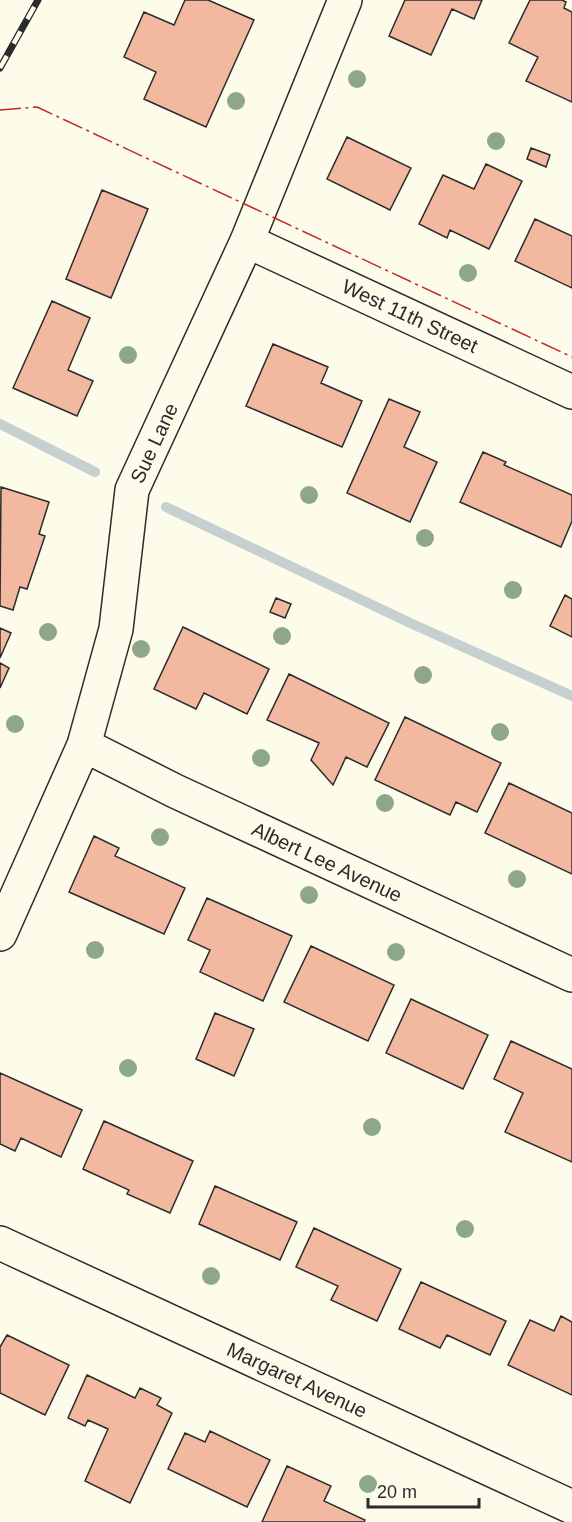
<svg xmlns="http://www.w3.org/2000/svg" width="572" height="1522" font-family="Helvetica,sans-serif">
	<rect width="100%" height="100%" fill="#fdfbea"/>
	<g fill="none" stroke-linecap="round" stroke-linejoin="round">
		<path stroke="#c7d0d0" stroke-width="10" d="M0,424L95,472
			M166,507L408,622L572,696"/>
	</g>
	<path fill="#f2b8a0" stroke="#2b2b2b" stroke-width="1.5" d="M185,0H208L254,20L206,127L144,99L156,72L124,57L144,12L174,25Z
		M405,0H482L474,19L452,9L431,55L389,36Z
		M530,0H562L566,2L564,8L572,12V102L526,81L538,57L509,43Z
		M347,137L411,168L390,210L327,179Z
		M531,148L550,155L546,167L527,159Z
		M486,164L522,181L489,249L450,230L447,238L419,224L443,175L474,189Z
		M102,190L148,209L111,298L66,279Z
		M535,219L572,236V288L515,261Z
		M52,301L90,318L68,370L93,381L77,416L13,388Z
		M273,344L328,367L321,383L362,401L342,447L246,406Z
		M389,399L420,412L404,447L437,462L410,522L347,493Z
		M483,452L506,462L504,465L572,495V521L561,547L460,502Z
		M1,487L49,502L39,534L45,536L27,589L20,587L13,610L0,606Z
		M565,595L572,599V637L550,626Z
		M276,598L291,604L285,618L270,612Z
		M183,627L269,669L247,714L204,693L196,709L154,689Z
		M0,628L11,633L0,658Z
		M0,663L9,668L0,688Z
		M289,674L389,723L367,767L346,757L333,785L311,760L319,743L267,720Z
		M405,717L501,763L477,812L456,802L450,815L375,780Z
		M509,783L572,813V874L485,833Z
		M94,836L119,848L115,856L185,888L164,934L69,892Z
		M207,898L292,936L263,1001L200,972L210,950L188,940Z
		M311,946L394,985L368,1041L284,1002Z
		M411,999L488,1035L463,1089L386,1053Z
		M215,1013L254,1029L234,1076L196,1059Z
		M511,1041L572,1069V1162L505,1132L523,1093L494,1079Z
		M0,1073L82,1110L61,1157L21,1138L15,1151L0,1144Z
		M104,1121L193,1161L170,1213L127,1194L129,1190L83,1169Z
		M215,1186L297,1222L280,1260L199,1224Z
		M314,1228L401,1269L377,1321L331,1300L338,1286L296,1267Z
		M421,1282L506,1321L490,1355L447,1335L440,1348L399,1329Z
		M561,1316L572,1322V1395L508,1365L530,1320L554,1331Z
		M7,1335L69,1365L45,1415L0,1393V1347Z
		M87,1375L135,1398L140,1388L161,1398L157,1405L172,1413L130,1503L85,1481L108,1429L88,1420L85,1426L68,1418Z
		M210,1431L270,1460L247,1507L168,1469L185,1433L205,1442Z
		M287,1466L331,1486L324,1501L365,1520L364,1522H262Z"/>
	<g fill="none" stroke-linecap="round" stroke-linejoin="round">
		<g stroke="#2b2b2b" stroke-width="36">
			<path id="minor" d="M247,241L572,392
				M84,745L175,791L572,975
				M0,934L84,745L116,629L132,490L247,241L345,0
				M0,1243L572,1507"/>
		</g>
		<use href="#minor" stroke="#fdfbea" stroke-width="33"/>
		<g stroke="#2b2b2b" stroke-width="7">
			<path id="rail" d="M0,68L38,0"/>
		</g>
		<use href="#rail" stroke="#fdfbea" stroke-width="4.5" stroke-dasharray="14" stroke-linecap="butt"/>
		<path stroke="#c62828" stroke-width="1.5" stroke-dasharray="21 4.5 3 4.5" stroke-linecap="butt" d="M0,110L37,107L572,357"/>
	</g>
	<g fill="#8ea78a">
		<circle cx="357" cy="79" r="9"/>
		<circle cx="236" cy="101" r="9"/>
		<circle cx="496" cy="141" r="9"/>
		<circle cx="468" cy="273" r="9"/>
		<circle cx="128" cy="355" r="9"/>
		<circle cx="309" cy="495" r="9"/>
		<circle cx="425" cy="538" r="9"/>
		<circle cx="513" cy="590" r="9"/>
		<circle cx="48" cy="632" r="9"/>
		<circle cx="282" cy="636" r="9"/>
		<circle cx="141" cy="649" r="9"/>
		<circle cx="423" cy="675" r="9"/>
		<circle cx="15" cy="724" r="9"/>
		<circle cx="500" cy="732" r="9"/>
		<circle cx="261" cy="758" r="9"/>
		<circle cx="385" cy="803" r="9"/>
		<circle cx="160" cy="837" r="9"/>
		<circle cx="517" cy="879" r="9"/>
		<circle cx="309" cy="895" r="9"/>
		<circle cx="95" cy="950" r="9"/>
		<circle cx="396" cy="952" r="9"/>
		<circle cx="128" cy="1068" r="9"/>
		<circle cx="372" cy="1127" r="9"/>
		<circle cx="465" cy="1229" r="9"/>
		<circle cx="211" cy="1276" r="9"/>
		<circle cx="368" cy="1484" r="9"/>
	</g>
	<g text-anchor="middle" stroke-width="4.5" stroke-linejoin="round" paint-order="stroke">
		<g font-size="20" fill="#2b2b2b" stroke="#fdfbea">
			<text transform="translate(410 316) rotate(25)" y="7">West 11th Street</text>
			<text transform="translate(154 443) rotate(-65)" y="7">Sue Lane</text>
			<text transform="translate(327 862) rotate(25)" y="7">Albert Lee Avenue</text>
			<text transform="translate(297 1380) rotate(25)" y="7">Margaret Avenue</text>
		</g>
	</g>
	<path d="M368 1498v9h111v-9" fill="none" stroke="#2b2b2b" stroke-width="3"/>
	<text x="377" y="1498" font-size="18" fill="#2b2b2b" stroke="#fdfbea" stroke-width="4.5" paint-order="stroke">20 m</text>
</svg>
